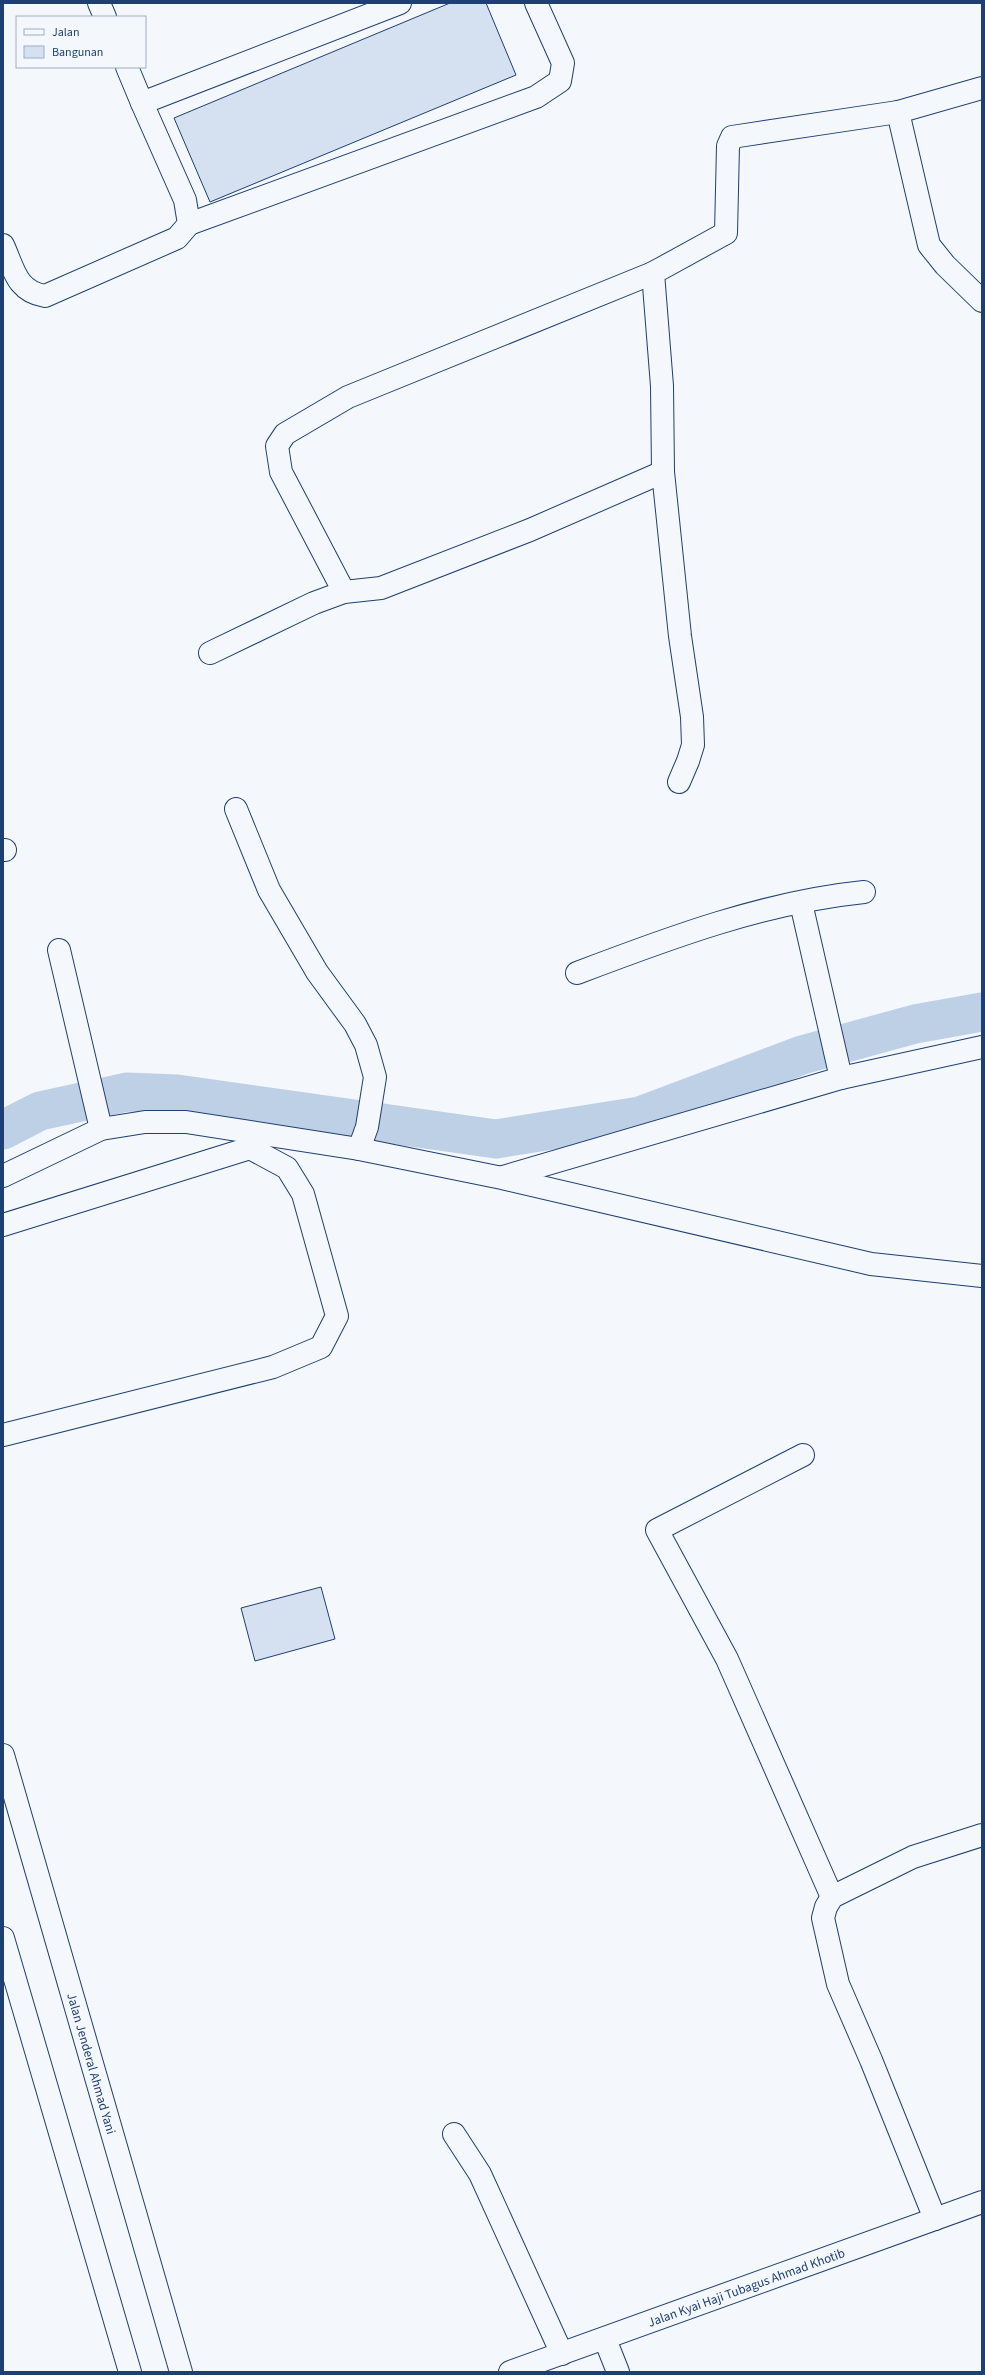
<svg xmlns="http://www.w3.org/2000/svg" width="985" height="2375" font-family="'Source Sans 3',sans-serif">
	<rect width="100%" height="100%" fill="#f4f7fb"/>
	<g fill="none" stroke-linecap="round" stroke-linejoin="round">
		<path stroke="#bed0e5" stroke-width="39" d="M3,1130L40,1111L127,1092L177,1094L496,1139L640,1116L802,1055L915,1024L982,1012"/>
	</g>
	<path fill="#d5e0f0" stroke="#1d3f73" d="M450,3H486L516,75L210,202L174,118Z
		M321,1587L335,1639L255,1661L241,1608Z"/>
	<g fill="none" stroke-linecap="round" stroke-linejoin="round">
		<g stroke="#1d3f73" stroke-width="24">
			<g id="minor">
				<path d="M99,3L105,17"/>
				<path d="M127,67L142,103L400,3"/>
				<path d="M898,112L929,245L945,265L982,301"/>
				<path d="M189,224L536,97L560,81L563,63L536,3"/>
				<path d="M3,245C14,269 16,291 45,296L177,238L189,224L185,200L142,103"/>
				<path d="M344,592L281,472L277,446L285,434L348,397L653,273"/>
				<path d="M210,653L314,603L344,592L381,588L530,530L663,472"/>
				<path d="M679,782L688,761L693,745L692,717L680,636L663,472L662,386L653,273L726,233L728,146L732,137L898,112L982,88"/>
				<path d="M236,809L269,890L317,972L355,1024L366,1045L375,1077L367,1127L359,1149"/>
				<path d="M3,850H5"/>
				<path d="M801,903L841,1078"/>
				<path d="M59,950L101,1129"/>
				<path d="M577,973C669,938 765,902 864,892"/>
				<path d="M3,1176L101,1129L145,1122H186L359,1149L502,1178L871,1264L982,1276"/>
				<path d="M503,1177L841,1078L982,1047"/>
				<path d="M3,1225L250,1148L287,1168L303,1194L337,1316L321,1347L273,1367L3,1435"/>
				<path d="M803,1455L657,1530L727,1659L832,1897"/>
				<path d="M454,2134L480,2174L562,2354"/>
				<path d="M935,2219L871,2060L838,1984L823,1918L826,1907L832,1897L913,1857L982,1835"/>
				<path d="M605,2339L618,2372"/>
				<path id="s1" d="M510,2372L982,2202"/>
			</g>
		</g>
		<g stroke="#1d3f73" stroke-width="24">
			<g id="major">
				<path id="s2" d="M3,1755L181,2372"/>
				<path d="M3,1938L130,2372"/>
			</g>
		</g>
		<use href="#minor" stroke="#f4f7fb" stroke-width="22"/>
		<use href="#major" stroke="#f4f7fb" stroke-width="22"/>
	</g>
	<g text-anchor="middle" stroke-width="3" stroke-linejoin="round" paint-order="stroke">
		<g font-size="13" fill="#1d3f73" stroke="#f4f7fb">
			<text dy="5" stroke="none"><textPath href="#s2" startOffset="321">Jalan Jenderal Ahmad Yani</textPath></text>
			<text dy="5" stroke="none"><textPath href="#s1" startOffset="251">Jalan Kyai Haji Tubagus Ahmad Khotib</textPath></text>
		</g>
	</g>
	<rect width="985" height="2375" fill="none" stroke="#1d3f73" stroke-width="8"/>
	<rect x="16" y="16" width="130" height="52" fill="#f4f7fb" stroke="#9eadc5"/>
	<rect x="24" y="29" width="20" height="6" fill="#f4f7fb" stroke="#9eadc5"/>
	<text x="52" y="36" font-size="12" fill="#1d3f73">Jalan</text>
	<rect x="24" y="46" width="20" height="12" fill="#d5e0f0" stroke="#9eadc5"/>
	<text x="52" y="56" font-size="12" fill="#1d3f73">Bangunan</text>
</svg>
